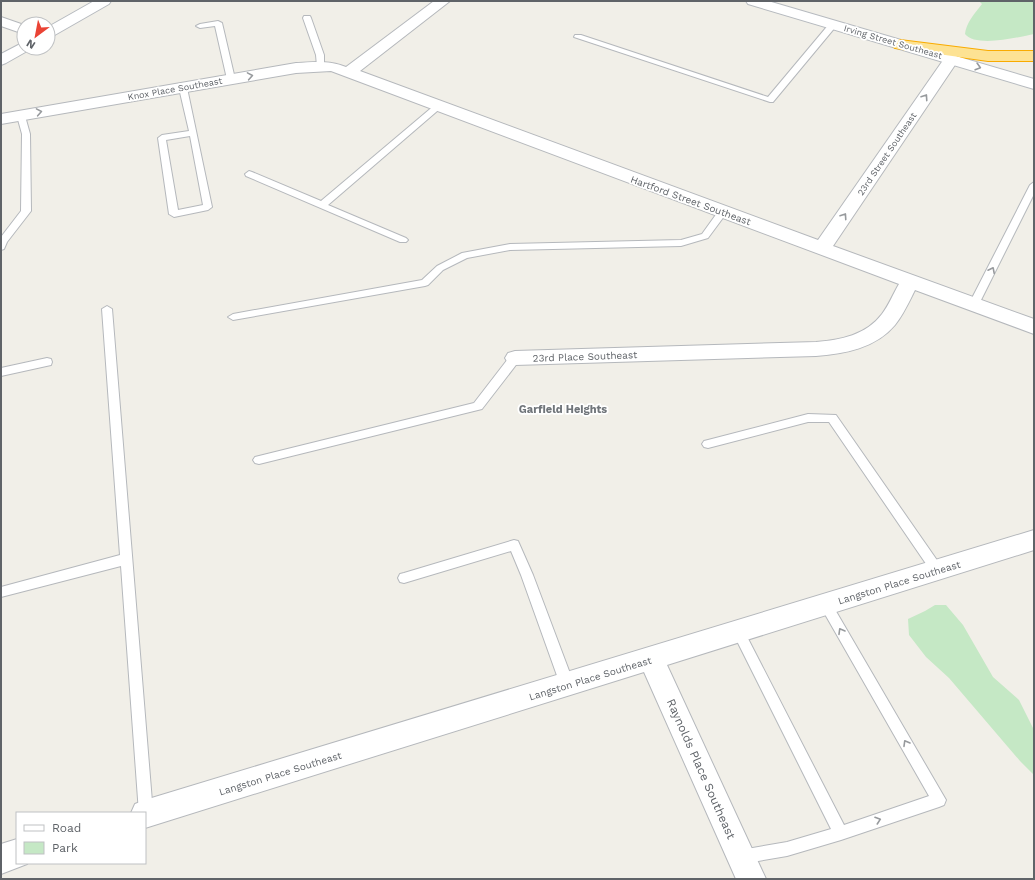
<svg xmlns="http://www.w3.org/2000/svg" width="1035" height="880" font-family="'Work Sans',sans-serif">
	<rect width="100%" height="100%" fill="#f1efe8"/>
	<path fill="#c5e8c5" d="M979,1H1034V34C1019,37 976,48 965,34C966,23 975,13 982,4Z
		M935,605H946L963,625L993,677L1019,700L1034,730V775L1020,761L949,678L926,657L909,635L908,619L925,611Z"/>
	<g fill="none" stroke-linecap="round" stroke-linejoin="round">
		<g stroke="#b5b8bc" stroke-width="2">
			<path id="lane" d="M304,16H310L311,18L324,55V68H321L317,66L316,55L303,18Z
				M218,21L222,23L235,79L231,81L227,79L215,26L200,28L196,26L200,24Z
				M830,23H833L837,25L773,102H770L574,37L575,35H581L768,97Z
				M180,86H186L187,88L212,207L208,210L174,217L169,214L158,138L162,135L189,131L179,88ZM190,136L203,205L178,210L166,140Z
				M436,104H439L443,106L328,205L406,238L408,240L406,242H400L246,176L245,174L249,171L252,172L321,201Z
				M18,114H21L25,116L30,134L31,211L7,242L4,249L1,250V237L21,211L22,134L17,116Z
				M1034,182V194L979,304L974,307L971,306L969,304L1030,185Z
				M723,208L728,211L708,238L681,246L510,250L467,258L443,270L428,285L425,286L233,320L228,317L233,314L422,280L437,266L462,253L510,244L681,240L702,234L720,209Z
				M107,306L112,309L153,814L151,819L146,821L145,813H139L121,566L1,597V587L120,555L102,309Z
				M515,354L519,355L520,358L519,361L482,409L259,464L255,463L253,460L255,457L259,456L474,403L511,355Z
				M47,358L51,359L52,362L51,365L1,376V368Z
				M808,414L836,415L941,566L943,570L941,574L937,575L933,574L829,422H808L708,448L704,447L702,444L704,441L708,440Z
				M514,540L518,541L533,575L574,684L572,688L567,690L562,688L560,684L521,575L511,551L404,583L400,582L398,578L400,574L404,573Z
				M826,600L830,601L946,800L944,805L939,807L841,840L787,856L741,864L736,862L734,857L736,852L741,850L787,842L831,829L732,631L734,627L738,625L742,627L844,825L929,796L822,609L820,605L822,601Z"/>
		</g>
		<g stroke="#b5b8bc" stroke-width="2">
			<path id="street" d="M434,1H450L360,71L818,240L946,56L951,54L956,56L959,59L833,246L1034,319V334L915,290C909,302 903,315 895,325C876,348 844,354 816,356L515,365L508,363L505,358L508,353L515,351L816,342C841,340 866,335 882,314C889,305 893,294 899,284L331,71L296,73L1,124V114L296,63C314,62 329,60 346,67Z
				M1,17L24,25V34L1,26Z
				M1034,530V550L667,665L766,879H736L644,672L145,828V813H131L135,804L145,800Z
				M17,839V863H28L27,864L1,874V844Z"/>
		</g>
		<g stroke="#b6babf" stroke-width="2">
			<path id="secondary" d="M94,1H111L109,4L53,36L48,37V27Z
				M746,1H768L1034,79V89L748,4Z
				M24,42V48H31L29,50L6,63L1,65V54Z"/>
		</g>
		<g stroke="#f9ab00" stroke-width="2">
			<path id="highway" d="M900,40L988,51H1034V61H988L895,48L892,45L895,42Z"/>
		</g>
		<use href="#lane" fill="#fff" fill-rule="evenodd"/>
		<use href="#street" fill="#fff" fill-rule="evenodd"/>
		<use href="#secondary" fill="#fff" fill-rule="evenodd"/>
		<use href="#highway" fill="#fde293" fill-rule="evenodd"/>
	</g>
	<defs><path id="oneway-chevron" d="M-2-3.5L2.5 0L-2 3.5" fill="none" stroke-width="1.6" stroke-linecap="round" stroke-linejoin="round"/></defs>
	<g stroke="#979a9d">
		<use href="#oneway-chevron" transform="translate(978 67) rotate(16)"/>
		<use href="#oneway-chevron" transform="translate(250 76) rotate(-10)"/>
		<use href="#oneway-chevron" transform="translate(925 97) rotate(-56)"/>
		<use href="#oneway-chevron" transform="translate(39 112) rotate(-10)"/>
		<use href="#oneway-chevron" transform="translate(844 216) rotate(-56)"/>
		<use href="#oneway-chevron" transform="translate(992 270) rotate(-63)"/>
		<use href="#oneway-chevron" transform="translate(841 631) rotate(-120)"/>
		<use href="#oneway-chevron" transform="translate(906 743) rotate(-120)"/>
		<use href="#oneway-chevron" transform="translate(878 820) rotate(-19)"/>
	</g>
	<g text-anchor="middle" stroke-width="3.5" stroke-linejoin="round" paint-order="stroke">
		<g font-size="9" fill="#5f6368" stroke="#fff">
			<text transform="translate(893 42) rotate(16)" y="3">Irving Street Southeast</text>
			<text transform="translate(175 89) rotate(-10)" y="3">Knox Place Southeast</text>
			<text transform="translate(887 154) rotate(-56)" y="3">23rd Street Southeast</text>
		</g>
		<g font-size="10" fill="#5f6368" stroke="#fff">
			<text transform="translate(691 200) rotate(20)" y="4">Hartford Street Southeast</text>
			<text transform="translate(585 356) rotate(-2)" y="4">23rd Place Southeast</text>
			<text transform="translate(899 582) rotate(-17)" y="4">Langston Place Southeast</text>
			<text transform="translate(590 678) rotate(-17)" y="4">Langston Place Southeast</text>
			<text transform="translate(280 773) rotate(-17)" y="4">Langston Place Southeast</text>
		</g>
		<g font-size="11" font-weight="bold" fill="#70757a" stroke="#fff">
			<text x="563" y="413">Garfield Heights</text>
		</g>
		<g font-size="12" fill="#5f6368" stroke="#fff">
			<text transform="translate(701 769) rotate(66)" y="4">Raynolds Place Southeast</text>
		</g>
	</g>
	<rect width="1035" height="880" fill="none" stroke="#5f6368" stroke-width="4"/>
	<rect x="16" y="812" width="130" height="52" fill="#ffffff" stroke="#bfc1c3"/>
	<rect x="24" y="825" width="20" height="6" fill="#ffffff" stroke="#bfc1c3"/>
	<text x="52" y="832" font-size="12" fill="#5f6368">Road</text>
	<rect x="24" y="842" width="20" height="12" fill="#c5e8c5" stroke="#bfc1c3"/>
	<text x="52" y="852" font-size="12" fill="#5f6368">Park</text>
	<g transform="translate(36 36) rotate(212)"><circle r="19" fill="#ffffff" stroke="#bfc1c3"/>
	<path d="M0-3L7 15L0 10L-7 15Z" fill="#ea4335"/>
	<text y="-6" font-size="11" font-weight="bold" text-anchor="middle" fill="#5f6368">N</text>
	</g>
</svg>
